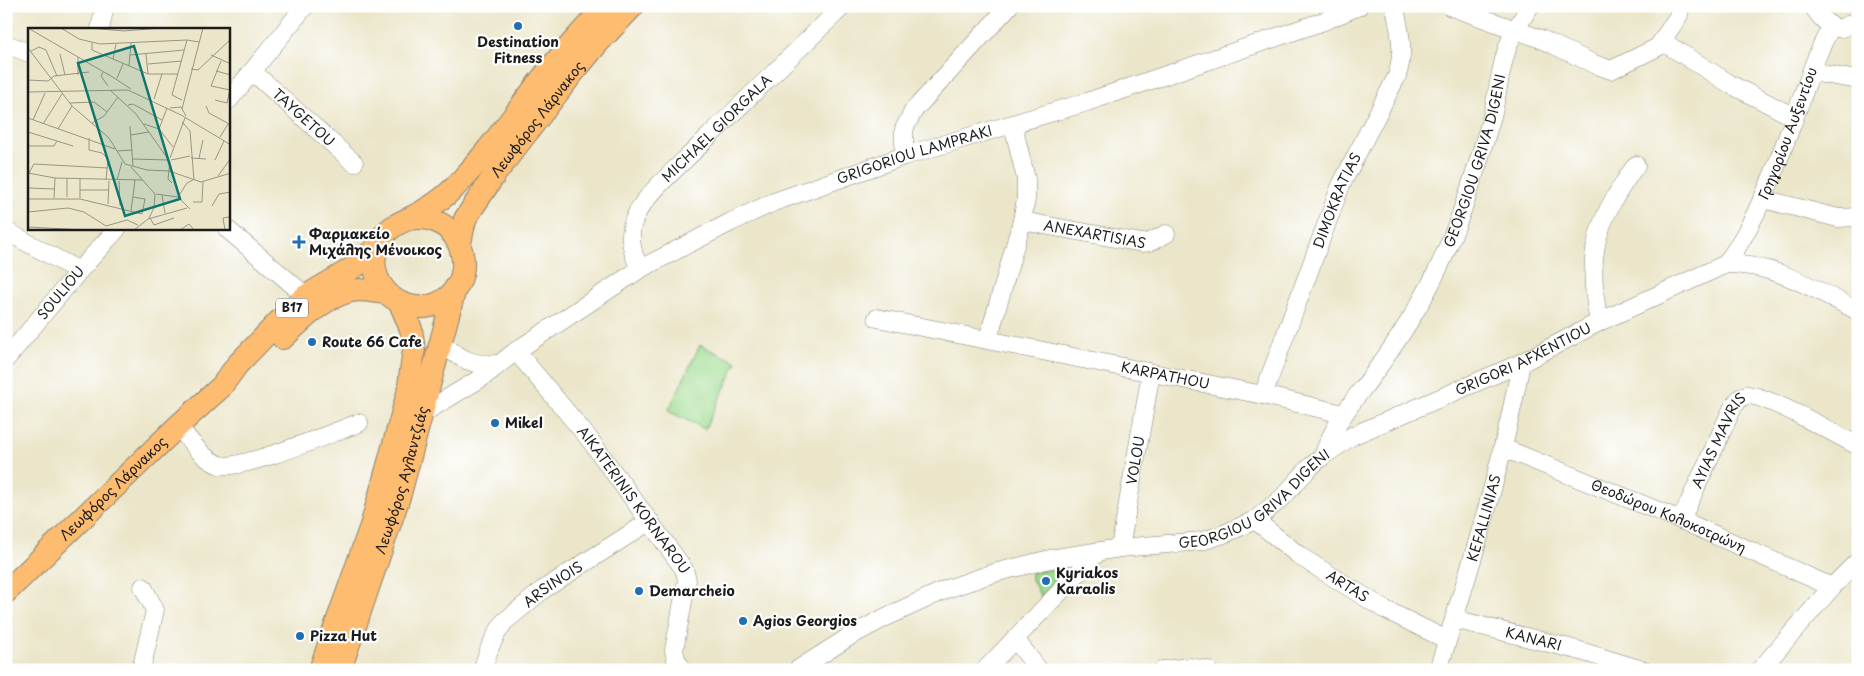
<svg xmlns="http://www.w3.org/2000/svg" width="1864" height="676" font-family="'Playpen Sans',sans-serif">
	<defs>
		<pattern id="grass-tufts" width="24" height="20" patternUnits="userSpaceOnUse" patternTransform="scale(1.25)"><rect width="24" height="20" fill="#9ddb8f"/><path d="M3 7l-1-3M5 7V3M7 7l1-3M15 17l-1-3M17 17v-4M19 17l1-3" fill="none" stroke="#87bb7b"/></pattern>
	</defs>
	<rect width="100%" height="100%" fill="#fff"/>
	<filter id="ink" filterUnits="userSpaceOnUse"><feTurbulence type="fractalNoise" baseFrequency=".02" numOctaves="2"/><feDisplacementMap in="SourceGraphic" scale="10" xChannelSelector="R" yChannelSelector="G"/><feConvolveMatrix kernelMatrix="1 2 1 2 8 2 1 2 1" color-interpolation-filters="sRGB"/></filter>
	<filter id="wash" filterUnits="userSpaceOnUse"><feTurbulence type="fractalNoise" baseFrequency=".0096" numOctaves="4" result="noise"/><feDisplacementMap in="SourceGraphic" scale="20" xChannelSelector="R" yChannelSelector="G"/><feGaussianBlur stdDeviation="1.12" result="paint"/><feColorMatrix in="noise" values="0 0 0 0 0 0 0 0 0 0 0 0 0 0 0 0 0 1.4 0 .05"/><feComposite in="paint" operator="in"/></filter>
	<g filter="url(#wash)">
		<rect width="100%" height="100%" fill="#ebe6ca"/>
		<path fill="url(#grass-tufts)" stroke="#5c7c56" d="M1058,569L1060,574C1056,584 1048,590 1041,597L1031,578V572Z"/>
		<path fill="#9ddb8f" stroke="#5c7c56" d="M700,345L737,362L705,429L668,411Z"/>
	</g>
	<g filter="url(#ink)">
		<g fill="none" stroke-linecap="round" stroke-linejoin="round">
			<g stroke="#848173" stroke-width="19">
				<g id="minor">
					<path d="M1449,6L1541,39L1594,64L1611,70L1658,47L1679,15L1678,6"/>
					<path d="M1813,6C1818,15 1830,30 1842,28C1847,26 1853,22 1858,20"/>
					<path d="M100,29L105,6"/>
					<path d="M1663,42L1730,84L1794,117"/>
					<path d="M6,44L29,53"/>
					<path id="s1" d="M253,72L354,163"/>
					<path d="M1811,72L1858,80"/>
					<path d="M229,100L305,6"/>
					<path d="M904,156V129L914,110L1009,6"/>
					<path d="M1763,199L1838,218L1858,217"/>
					<path id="s2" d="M1022,221L1142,243L1150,242L1166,234"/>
					<path d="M227,229L306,296"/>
					<path d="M6,231L79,271"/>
					<path id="s3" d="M1726,264C1761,215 1780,156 1801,100C1810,75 1818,49 1832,26"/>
					<path id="s4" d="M640,269C631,251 627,234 636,215C645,195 682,163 698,147C746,100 794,53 843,6"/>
					<path id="s5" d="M877,318L1263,395L1343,414"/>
					<path d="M1599,322C1585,253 1596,222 1636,165"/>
					<path d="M988,339L1022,221L1026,199V179L1013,125"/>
					<path d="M440,343C462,359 470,366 498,364"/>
					<path id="s6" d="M516,351L590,440L684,569L687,580L674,650L676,659L683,670"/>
					<path id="s7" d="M6,359L79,271L117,229"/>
					<path id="s8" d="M1263,395L1341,185L1397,76C1405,50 1400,33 1395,8"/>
					<path id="s9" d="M423,413L483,377L516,351L640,269L731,222L774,202L904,156L1087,102L1324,21L1359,6"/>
					<path d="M178,426C189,439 203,460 220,465C241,471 334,432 359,423"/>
					<path id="s10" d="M1503,448L1681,520L1832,587"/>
					<path id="s11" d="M1323,456C1335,422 1352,403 1372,376C1397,342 1420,307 1438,269C1461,220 1477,168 1492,116C1498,93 1500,68 1508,46C1513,32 1522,19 1530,6"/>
					<path id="s12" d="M1255,520L1301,557L1384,609L1447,640"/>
					<path id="s13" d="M1681,520L1733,407C1737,402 1740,396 1747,395C1764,394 1840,436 1858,446"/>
					<path id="s14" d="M1120,548L1151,373"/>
					<path id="s15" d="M1454,619L1577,650L1643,670"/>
					<path d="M1015,639L1039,670"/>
					<path d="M141,670L155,610L143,587"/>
					<path id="s16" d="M482,670L490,647L497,633L504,622L544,589L650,521"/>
					<path id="s17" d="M797,670L852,635L886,617L947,589L994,573L1050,559L1120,548L1202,541L1224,534L1255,520L1282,498L1309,468L1323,456L1352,436L1521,363L1599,322L1726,264C1776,264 1814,289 1858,311"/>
					<path d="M985,670L1098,552"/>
					<path d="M1163,670L1191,667L1208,670"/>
					<path id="s18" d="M1438,670C1470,569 1502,467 1521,363"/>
					<path d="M1760,670L1832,587L1858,561"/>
				</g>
			</g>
			<g stroke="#848173" stroke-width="24">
				<g id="major">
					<path d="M408,219C467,208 485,291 430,306C392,315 360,272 381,239C388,228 397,224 408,219C425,211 442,200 455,187C489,152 517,110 547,72C566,49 586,28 605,6"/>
					<path id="s19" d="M460,243L465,219L495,174L573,73L597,44L633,6"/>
					<path d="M283,338C304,319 328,292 359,290C368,290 377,292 386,293"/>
					<path id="s20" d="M6,592L178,426L221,387L237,365L285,315L306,296L356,266L377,247"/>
					<path d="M320,670L372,523L408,393L414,349L411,329L400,303"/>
					<path id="s21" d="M340,670L400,494L455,289"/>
				</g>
			</g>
			<use href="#minor" stroke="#fff" stroke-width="18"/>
			<use href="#major" stroke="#fdbc70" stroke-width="22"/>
		</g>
	</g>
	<g fill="#1f6fb2" stroke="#fff" stroke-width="2">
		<circle cx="518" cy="26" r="5"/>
		<path d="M296.5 234.5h5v5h5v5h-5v5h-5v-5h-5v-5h5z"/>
		<circle cx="312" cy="342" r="5"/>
		<circle cx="495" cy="423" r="5"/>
		<circle cx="1046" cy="581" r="5"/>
		<circle cx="639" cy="591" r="5"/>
		<circle cx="743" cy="621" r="5"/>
		<circle cx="300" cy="636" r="5"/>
	</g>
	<g text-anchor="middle" stroke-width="4.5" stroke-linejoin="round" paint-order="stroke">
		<rect fill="#fff" stroke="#606060" stroke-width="1" x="276" y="298.5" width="32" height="19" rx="4"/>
		<g font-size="12" font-weight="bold" fill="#1c1c1c">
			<text x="292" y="312">B17</text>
		</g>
		<g font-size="14" font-weight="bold" fill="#1c1c1c" stroke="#fff" text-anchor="start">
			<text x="518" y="47" text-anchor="middle">Destination<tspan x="518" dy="16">Fitness</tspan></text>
			<text x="309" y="239">Φαρμακείο<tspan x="309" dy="16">Μιχάλης Μένοικος</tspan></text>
			<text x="322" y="347">Route 66 Cafe</text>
			<text x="505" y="428">Mikel</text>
			<text x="1056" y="578">Kyriakos<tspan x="1056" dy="16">Karaolis</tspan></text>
			<text x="649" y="596">Demarcheio</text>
			<text x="753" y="626">Agios Georgios</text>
			<text x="310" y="641">Pizza Hut</text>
		</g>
		<g font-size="14" fill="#1c1c1c" stroke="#fff">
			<text dy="5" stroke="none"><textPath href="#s1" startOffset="68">TAYGETOU</textPath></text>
			<text dy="5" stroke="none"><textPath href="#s19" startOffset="148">Λεωφόρος Λάρνακος</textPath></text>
			<text dy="5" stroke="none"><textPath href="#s4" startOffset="175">MICHAEL GIORGALA</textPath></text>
			<text dy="5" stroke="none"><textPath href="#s3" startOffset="145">Γρηγορίου Αυξεντίου</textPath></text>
			<text dy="5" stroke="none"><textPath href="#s9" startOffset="559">GRIGORIOU LAMPRAKI</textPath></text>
			<text dy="5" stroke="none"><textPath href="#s11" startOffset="335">GEORGIOU GRIVA DIGENI</textPath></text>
			<text dy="5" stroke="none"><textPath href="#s8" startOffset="208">DIMOKRATIAS</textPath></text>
			<text dy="5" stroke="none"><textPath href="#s2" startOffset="74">ANEXARTISIAS</textPath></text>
			<text dy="5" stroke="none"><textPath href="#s7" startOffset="86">SOULIOU</textPath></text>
			<text dy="5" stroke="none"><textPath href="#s17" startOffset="805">GRIGORI AFXENTIOU</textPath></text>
			<text dy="5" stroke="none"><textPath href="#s5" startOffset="294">KARPATHOU</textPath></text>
			<text dy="5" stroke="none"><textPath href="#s13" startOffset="88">AYIAS MAVRIS</textPath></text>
			<text dy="5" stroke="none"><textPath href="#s14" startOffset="89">VOLOU</textPath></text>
			<text dy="5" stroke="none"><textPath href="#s21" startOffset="200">Λεωφόρος Αγλαντζιάς</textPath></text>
			<text dy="5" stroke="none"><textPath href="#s20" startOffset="149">Λεωφόρος Λάρνακος</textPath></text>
			<text dy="5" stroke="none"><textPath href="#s17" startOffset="498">GEORGIOU GRIVA DIGENI</textPath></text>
			<text dy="5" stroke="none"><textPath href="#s6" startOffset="190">AIKATERINIS KORNAROU</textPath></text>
			<text dy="5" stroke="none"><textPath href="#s10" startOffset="179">Θεοδώρου Κολοκοτρώνη</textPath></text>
			<text dy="5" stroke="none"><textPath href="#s18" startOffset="159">KEFALLINIAS</textPath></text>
			<text dy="5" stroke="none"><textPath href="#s16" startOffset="115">ARSINOIS</textPath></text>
			<text dy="5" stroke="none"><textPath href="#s12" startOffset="114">ARTAS</textPath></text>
			<text dy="5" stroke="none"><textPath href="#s15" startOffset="82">KANARI</textPath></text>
		</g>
	</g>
	<g transform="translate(28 28)">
		<rect width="202" height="202" fill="#ebe6ca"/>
		<path fill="none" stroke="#989584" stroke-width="1" d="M0,0L81,47M33,0L51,11L72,16L159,12L171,14M61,0L96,3L133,0M64,15V22L120,46H150M0,20L44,78L81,110L97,136L119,142L141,143L173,154L203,145M3,23L11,19L18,22L29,48M32,26L37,47M118,26L120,46M102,27L156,22M183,27L203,36M50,29V47M85,31L88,16M193,33L183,58L202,62M120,36L154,33M101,38L103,15M163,41L170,42L203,11M188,43L203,47M75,44L73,48L80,58M80,46L103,61M89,50L95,36M0,52L20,53L26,48L61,44M83,63L108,86L140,131M0,64L100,62L153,87L203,117M126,71L134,46M154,72L144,67L159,12M187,72L199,75L202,61M42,75L66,74L79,84M100,77L105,76L134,92M178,78L181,85L203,97M142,80L153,79L158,88M154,81L175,0M0,90L87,121M5,92L17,65M154,94L162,103L166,152M64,95L76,88L90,69M15,96L34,66M116,96L131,101L145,119M102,98L105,138M30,101L44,78M131,101L139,80M0,104L45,118M103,107L121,104M192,109L200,96M61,110V122L74,125L80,131L78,152M0,118H26L29,113M89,123L104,122M142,130L157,90M163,130L178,131M171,130L175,112M105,131L140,132M143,132L162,128M187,132L196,113M142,133L140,151L144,155M103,139L127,166M0,145L27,150L114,152M1,145L6,136L80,140M190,148L203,130M89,152L94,134M91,153L92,178M0,160L27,161M52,162H80M128,166L150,169M134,167L137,185M39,169V150M150,169L159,155L165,152M150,169L162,181M26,170L27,150M52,170V151M0,171H52L114,186L117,171L105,169M165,174H174L175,154M80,176L81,153M184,178L191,166L203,164M103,183L107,152M0,184L40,180L56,184L78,198L99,192L110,197M121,190L126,180L127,166M122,190L126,197L146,190M0,199L56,202M106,202L120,191L159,180M152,202L161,196L166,202M197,202L195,190L201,189L203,195"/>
		<path fill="#0f766e" fill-opacity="0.15" stroke="#0f766e" stroke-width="2.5" d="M106,18L152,171L97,188L50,35Z"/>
		<rect width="202" height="202" fill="none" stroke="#1c1c1c" stroke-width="2.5"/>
	</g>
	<rect width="1864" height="676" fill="none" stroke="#fff" stroke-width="25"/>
</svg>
